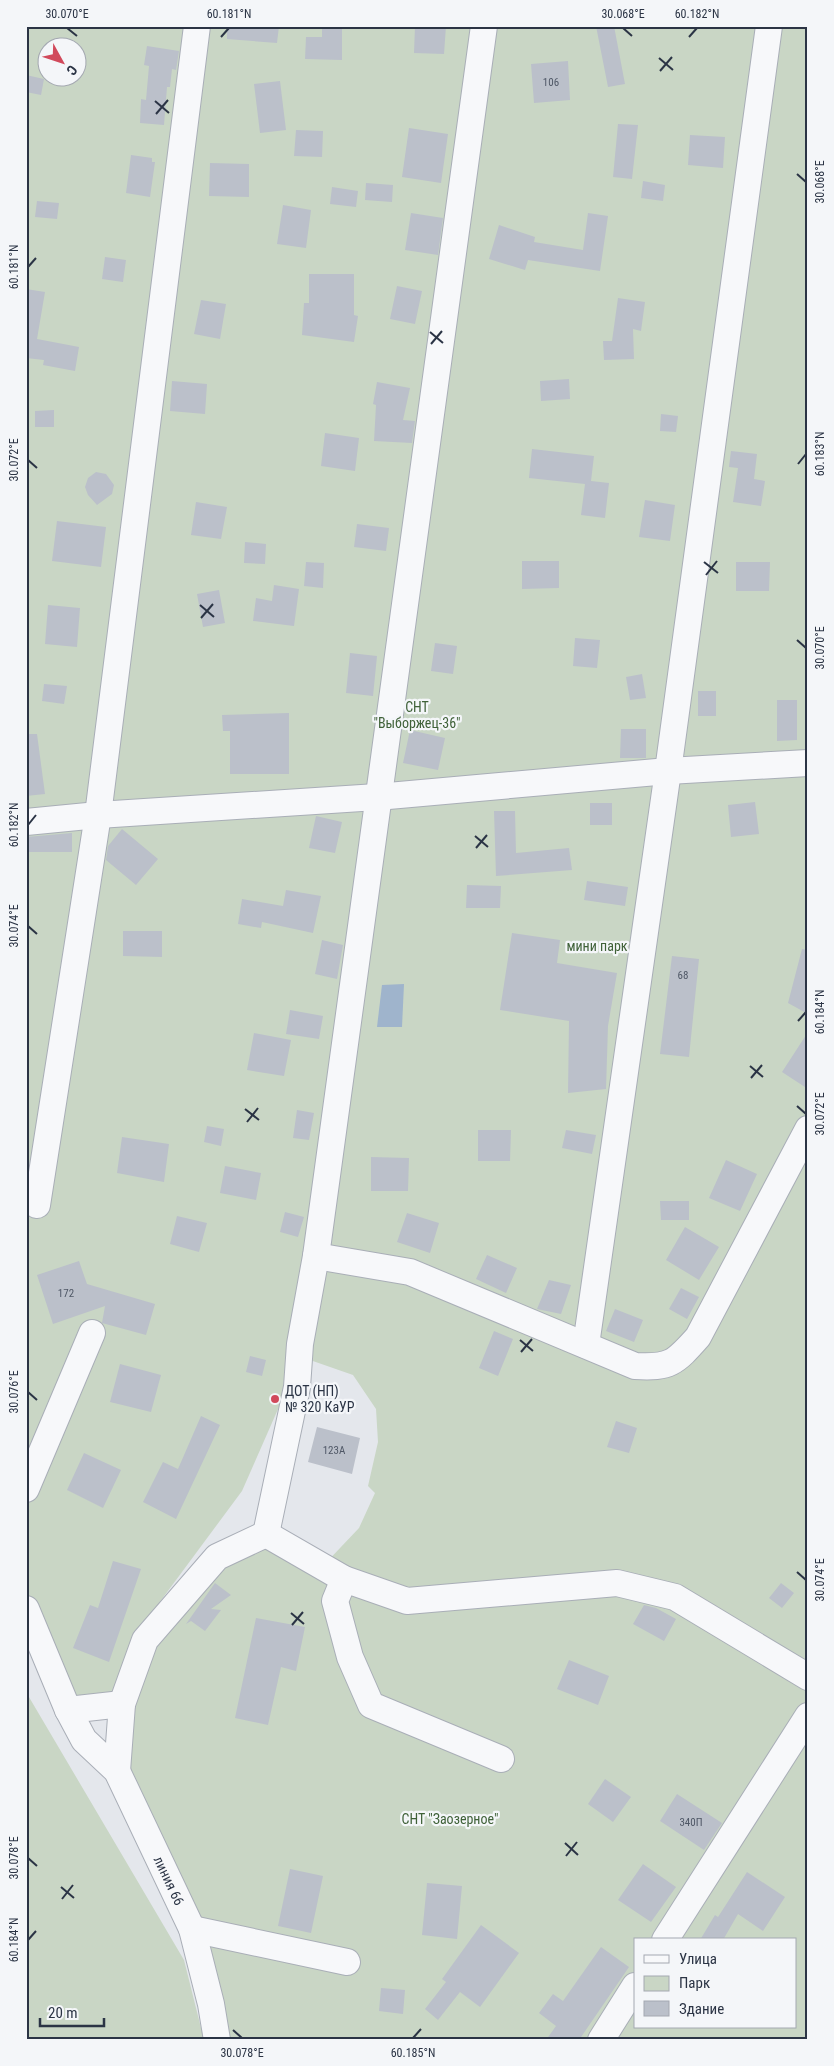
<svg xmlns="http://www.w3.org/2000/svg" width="834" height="2066" font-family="'Roboto Condensed',sans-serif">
	<rect width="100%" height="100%" fill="#e4e7ec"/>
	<path fill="#c9d6c5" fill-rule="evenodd" d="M26,26H808V2040H215L211,2004L117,1771L145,1640L217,1557L266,1534L322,1567L359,1528L375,1493L368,1486L378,1442L376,1409L353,1375L287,1352L282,1400L242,1491L159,1603L118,1705L66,1704L26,1609ZM48,48H78V78H48ZM635,1940H795V2027H635Z
		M26,1692L184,1960L204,2040H26Z"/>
	<path fill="#9fb4cc" d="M404,984L402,1027H377L382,985Z"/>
	<path fill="#bbc0ca" d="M227,26H279L277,43L227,39Z
		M322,26H342V60L305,59L306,37H322Z
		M415,26H446L444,54L414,53Z
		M596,26H614L625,84L608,87Z
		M147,46L179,51L176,70L172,69L170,87H167L164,125L140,123L141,99L146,100L149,66L144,65Z
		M568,61L570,100L534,103L531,64Z
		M26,75L44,79L41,95L26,92Z
		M280,81L286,130L260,133L254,84Z
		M618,124L638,125L632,179L613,177Z
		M409,128L448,134L441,183L402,177Z
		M296,130L323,131L322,157L294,156Z
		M690,135L725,137L723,168L688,165Z
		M131,155L152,158V162H155L150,197L126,193Z
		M210,163L249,164V197L209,196Z
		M643,181L665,185L663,201L641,198Z
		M366,183L393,185L392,202L365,200Z
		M332,187L358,191L356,207L330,204Z
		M37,201L59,203L57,219L35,217Z
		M283,205L311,210L306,248L277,244Z
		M411,213L443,218L438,255L405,250Z
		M588,213L608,216L600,271L528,260L525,270L489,259L499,225L535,237L534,242L583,250Z
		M105,257L126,260L123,282L102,279Z
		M309,274H354V315L358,316L354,342L302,335L304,303H309Z
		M397,286L422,291L415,324L390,319Z
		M26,289L45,292L37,339L79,347L75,371L43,365L44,360L26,358Z
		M618,298L645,302L641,331L633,329L634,359L604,360L603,341H612Z
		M201,300L226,304L220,339L194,334Z
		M569,379L570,399L541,401L540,381Z
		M172,381L207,384L205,414L170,411Z
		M377,382L410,388L403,420L415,421L412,443L374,441L376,405L373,404Z
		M54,410V427H35V411Z
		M661,414L678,416L676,432L660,431Z
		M325,433L359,438L355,471L321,466Z
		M532,449L594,456L591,481L609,483L605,518L581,515L585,484L529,478Z
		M731,451L757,454L754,479L765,481L761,506L733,502L738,468L729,467Z
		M96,472L106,474L114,485L112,494L97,505L88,495L85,487L88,478Z
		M645,500L675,505L670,541L639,537Z
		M196,502L227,507L221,539L191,535Z
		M57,521L106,527L101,567L52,561Z
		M357,524L389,528L386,551L354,547Z
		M245,542L266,544L265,564L244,563Z
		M522,561H559V588L522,589Z
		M306,562L324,563L323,588L304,586Z
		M736,562H770L769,591H736Z
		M274,585L299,589L294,626L253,621L256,598L272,601Z
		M219,590L225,623L203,627L197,594Z
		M48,605L80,608L77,647L45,644Z
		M575,638L600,640L597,668L573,666Z
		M435,643L457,646L453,674L431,671Z
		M350,653L377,656L373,696L346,693Z
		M642,674L646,698L630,700L626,677Z
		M44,684L67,686L64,704L42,701Z
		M698,691H716V716H698Z
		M777,700H797V740L777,741Z
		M289,713V774H230V731H223L222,715Z
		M621,729H646V758H620Z
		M410,730L445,738L438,770L403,763Z
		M26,734H37L45,794L26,796Z
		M755,802L759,834L731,837L728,805Z
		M590,803H612V825H590Z
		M494,811H515L516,853L569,848L572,870L496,876Z
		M316,816L342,822L335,853L309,848Z
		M122,829L158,859L136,885L106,860L108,846Z
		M72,833V852H26V837Z
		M587,881L628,887L625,906L584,900Z
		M467,885L501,886L500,908H466Z
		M286,890L321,896L313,933L262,922L261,928L238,924L242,899L283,906Z
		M123,931H162V957L123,956Z
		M512,933L560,940L557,963L617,973L608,1026L606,1089L568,1093L569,1021L500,1010Z
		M322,940L343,945L337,979L315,974Z
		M802,949L808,950V1014L788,1003Z
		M672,956L699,959L689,1057L660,1054Z
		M290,1010L323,1016L319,1039L286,1034Z
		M808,1032V1089L782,1072Z
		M254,1033L291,1040L284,1076L247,1070Z
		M297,1110L314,1113L309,1140L293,1138Z
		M207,1126L224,1129L221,1146L204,1142Z
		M478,1130H511L510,1161H478Z
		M566,1130L596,1135L592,1154L562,1148Z
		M122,1137L169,1144L164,1182L117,1173Z
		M371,1157L409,1158L408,1191H371Z
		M726,1160L757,1174L740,1211L709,1198Z
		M225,1166L261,1173L256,1200L220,1193Z
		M660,1201H689V1220H661Z
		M285,1212L304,1217L298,1237L280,1232Z
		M407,1213L439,1223L430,1253L397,1242Z
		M177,1216L207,1223L199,1252L170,1244Z
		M685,1227L719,1247L699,1280L666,1260Z
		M487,1255L517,1268L506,1293L476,1279Z
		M79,1261L87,1284L155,1304L146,1335L102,1323L105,1306L53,1324L37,1275Z
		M549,1280L571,1285L561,1314L537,1309Z
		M681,1288L699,1297L687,1319L669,1309Z
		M615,1309L643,1320L634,1342L606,1331Z
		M494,1331L513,1339L498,1376L479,1368Z
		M250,1356L266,1360L262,1376L246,1372Z
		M120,1364L161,1375L151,1412L110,1402Z
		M201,1416L220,1425L176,1519L143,1502L163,1462L178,1469Z
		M616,1421L637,1428L629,1453L607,1447Z
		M317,1427L360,1438L352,1474L308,1462Z
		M84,1453L121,1470L103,1508L67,1490Z
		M113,1561L141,1569L109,1662L73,1648L90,1605L98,1608Z
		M215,1583L231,1595L211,1609L221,1610L205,1631L191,1621L186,1624Z
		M781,1583L794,1593L782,1608L769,1598Z
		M644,1605L656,1608L676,1619L664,1641L633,1624Z
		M256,1618L305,1627L296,1671L281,1667L268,1725L235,1718Z
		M569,1660L609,1676L598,1705L557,1689Z
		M605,1779L631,1797L613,1822L588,1804Z
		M677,1794L722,1823L704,1850L660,1821Z
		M643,1864L676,1887L651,1922L618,1900Z
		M290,1869L323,1876L311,1933L278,1926Z
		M747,1872L785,1897L763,1931L738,1914L723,1940H700L715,1915L718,1917Z
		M427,1883L462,1886L457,1939L422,1935Z
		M481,1925L519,1953L480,2007L460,1992L438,2020L425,2009L446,1982L442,1979Z
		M601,1947L629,1967L579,2040H546L556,2026L539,2013L553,1994L563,2001Z
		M381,1988L405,1990L403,2014L379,2011Z"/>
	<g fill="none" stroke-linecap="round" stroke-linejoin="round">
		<g stroke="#a9aeb7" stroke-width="28">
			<g id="minor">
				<path d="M26,822L98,815L377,797L668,771L808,763"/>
				<path d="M37,1205L98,815L197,26"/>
				<path d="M316,1256L410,1272L635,1366C670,1368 675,1363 698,1337L808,1129"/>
				<path d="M586,1345L668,771L769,26"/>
				<path d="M26,1489L92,1333"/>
				<path d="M266,1534L297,1387L300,1344L316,1256L484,26"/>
				<path d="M266,1534L344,1579L407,1601L617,1583L675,1597L808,1677"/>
				<path d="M344,1579L335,1601L350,1657L371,1705L501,1759"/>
				<path id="s1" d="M26,1609L68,1710L84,1740L117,1771L192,1929L211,2004L217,2040"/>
				<path d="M68,1710L122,1704"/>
				<path d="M117,1771L122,1704L145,1640L217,1557L266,1534"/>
				<path d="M192,1929L347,1962"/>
				<path d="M665,1940L808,1716"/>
				<path d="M601,2040L635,1986"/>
			</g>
		</g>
		<use href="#minor" stroke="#f7f8fa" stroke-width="26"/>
	</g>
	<path fill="none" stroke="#2b3445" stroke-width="2" d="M67,28L77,36M623,28L632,36M221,37L229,28M689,37L697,28M659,58L673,70M660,71L672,57M155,101L169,113M156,114L168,100M797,174L806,182M28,267L36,258M430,332L443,343M431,344L442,331M28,460L37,468M798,464L806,454M704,562L718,573M706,575L717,561M200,605L214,617M201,618L213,604M797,640L806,648M28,825L36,815M475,836L488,847M476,848L487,835M28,926L37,934M798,1021L806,1012M750,1066L763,1077M751,1078L762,1065M797,1106L806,1114M245,1109L259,1120M247,1122L258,1108M520,1340L533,1351M521,1352L532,1339M28,1392L37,1400M797,1572L806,1580M291,1613L304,1624M292,1625L303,1612M565,1843L578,1855M566,1856L577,1842M28,1858L37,1866M61,1887L74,1898M62,1899L73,1885M28,1940L36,1931M233,2030L242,2038M413,2038L421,2029"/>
	<circle fill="#d1495b" stroke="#f4f6f9" stroke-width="2" cx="275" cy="1399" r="5"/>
	<g text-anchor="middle" stroke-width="4.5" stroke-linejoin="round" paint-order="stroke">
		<g font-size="11" fill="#4f5766">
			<text x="551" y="86">106</text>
			<text x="683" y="979">68</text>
			<text x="66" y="1297">172</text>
			<text x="334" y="1454">123А</text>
			<text x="691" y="1826">340П</text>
		</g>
		<g font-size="14" fill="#3f6138" stroke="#f4f6f9">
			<text x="417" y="712">СНТ<tspan x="417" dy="16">"Выборжец-36"</tspan></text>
			<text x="597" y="951">мини парк</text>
			<text x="450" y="1824">СНТ "Заозерное"</text>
		</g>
		<g font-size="14" fill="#2b3445" stroke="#f4f6f9" text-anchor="start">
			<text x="285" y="1396">ДОТ (НП)<tspan x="285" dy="16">№ 320 КаУР</tspan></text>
		</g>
		<g font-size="14" fill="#2b3445" stroke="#f4f6f9">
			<text dy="5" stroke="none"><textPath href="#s1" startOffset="310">линия 66</textPath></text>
		</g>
	</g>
	<rect width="834" height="2066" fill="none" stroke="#f4f6f9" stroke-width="55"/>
	<rect x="634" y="1938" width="162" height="90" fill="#f4f6f9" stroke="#a4a8b1"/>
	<rect x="644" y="1955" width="25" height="8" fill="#f7f8fa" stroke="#a4a8b1"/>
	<text x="679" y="1964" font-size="15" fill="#2b3445">Улица</text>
	<rect x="644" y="1976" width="25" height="15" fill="#c9d6c5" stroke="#a4a8b1"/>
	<text x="679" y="1988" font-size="15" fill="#2b3445">Парк</text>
	<rect x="644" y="2001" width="25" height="15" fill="#bbc0ca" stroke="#a4a8b1"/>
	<text x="679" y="2014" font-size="15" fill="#2b3445">Здание</text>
	<g transform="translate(62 62) rotate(130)"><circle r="24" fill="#f4f6f9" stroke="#a4a8b1"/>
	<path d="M0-4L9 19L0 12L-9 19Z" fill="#d1495b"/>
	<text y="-8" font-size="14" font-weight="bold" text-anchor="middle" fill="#2b3445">С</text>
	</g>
	<path d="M40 2018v8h64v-8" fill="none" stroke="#2b3445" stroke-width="2.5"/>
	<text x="48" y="2018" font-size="15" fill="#2b3445" stroke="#f4f6f9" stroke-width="4" paint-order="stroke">20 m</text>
	<rect x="28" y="28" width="778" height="2010" fill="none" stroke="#2b3445" stroke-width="2"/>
	<g font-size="12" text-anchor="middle" fill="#2b3445">
		<text x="67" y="18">30.070°E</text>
		<text x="229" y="18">60.181°N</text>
		<text x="623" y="18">30.068°E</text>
		<text x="697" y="18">60.182°N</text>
		<text transform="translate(820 182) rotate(-90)" y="4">30.068°E</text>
		<text transform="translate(14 267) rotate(-90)" y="4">60.181°N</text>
		<text transform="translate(820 454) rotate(-90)" y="4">60.183°N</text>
		<text transform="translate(14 460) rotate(-90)" y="4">30.072°E</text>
		<text transform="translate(820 648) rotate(-90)" y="4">30.070°E</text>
		<text transform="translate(14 825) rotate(-90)" y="4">60.182°N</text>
		<text transform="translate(14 926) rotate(-90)" y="4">30.074°E</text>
		<text transform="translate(820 1012) rotate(-90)" y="4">60.184°N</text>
		<text transform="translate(820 1114) rotate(-90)" y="4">30.072°E</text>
		<text transform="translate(14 1392) rotate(-90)" y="4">30.076°E</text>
		<text transform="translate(820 1580) rotate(-90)" y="4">30.074°E</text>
		<text transform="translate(14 1858) rotate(-90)" y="4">30.078°E</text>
		<text transform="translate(14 1940) rotate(-90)" y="4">60.184°N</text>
		<text x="242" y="2057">30.078°E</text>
		<text x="413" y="2057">60.185°N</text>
	</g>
</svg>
